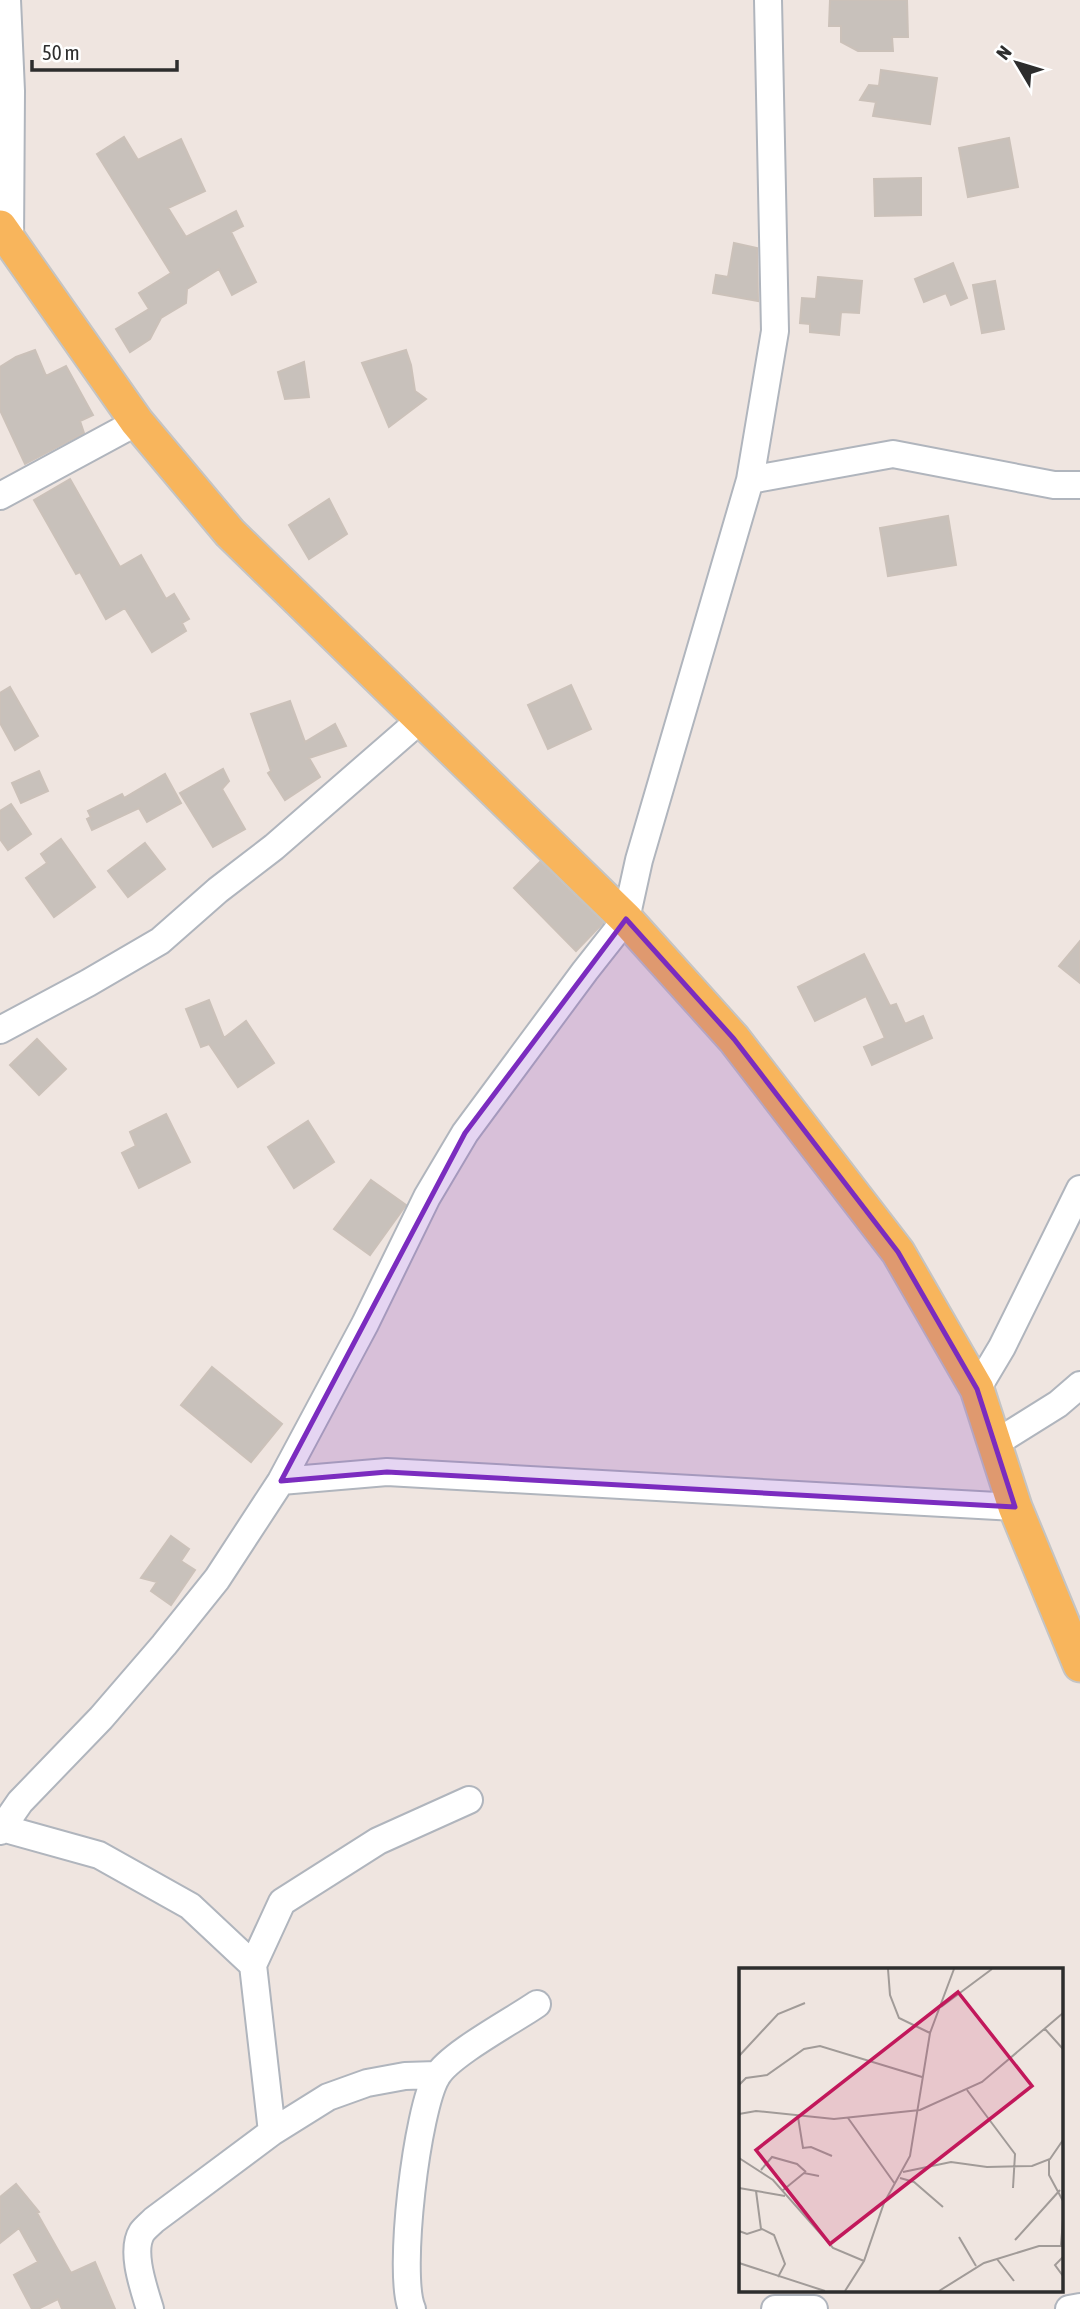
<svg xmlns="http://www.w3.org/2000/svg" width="1080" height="2309" font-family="'Asap Condensed',sans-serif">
	<rect width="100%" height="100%" fill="#efe5e0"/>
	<path fill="#c8c1bb" stroke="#cbc1b9" stroke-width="2" d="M830,0H907L908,37H892L893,51H858L841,42V26H829Z
		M881,70L937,78L930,124L873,116L876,102L860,100L869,85L879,86Z
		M124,137L138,160L181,139L205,191L168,208L186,237L236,211L243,226L231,232L256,282L232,295L219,269L187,289L186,303L161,318L150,339L130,352L116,329L149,309L139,293L171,273L97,154Z
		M1009,138L1018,187L968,197L959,148Z
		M921,178V215L875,216L874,179Z
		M734,243L757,248L758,301L713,293L716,275L728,277Z
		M953,263L967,298L951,305L946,293L924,302L915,279Z
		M818,277L862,281L859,313L841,312L839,335L810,332V324L800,323L802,298L816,299Z
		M995,281L1004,329L982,333L973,285Z
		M35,350L46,376L66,366L93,415L80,421L84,433L25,464L0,410V367L16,357Z
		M406,350L411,365L415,391L426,399L389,427L362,363Z
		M304,362L309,397L285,399L278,372Z
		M70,479L120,567L141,555L166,599L174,594L189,619L182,623L186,631L152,652L125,608L106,619L80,572L76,574L34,500Z
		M329,499L347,534L309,559L289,525Z
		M948,516L956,565L888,576L880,528Z
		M571,685L591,729L548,749L528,705Z
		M10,687L38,736L15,750L0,723V693Z
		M290,701L305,742L335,724L346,746L309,758L320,777L285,800L268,773L271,771L251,714Z
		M223,769L229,781L222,789L245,829L213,847L180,793Z
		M39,771L48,791L21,803L12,783Z
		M165,774L181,803L147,822L139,808L92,830L87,819L91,817L88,811L122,794L124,798Z
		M11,804L31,834L8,850L0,839V811Z
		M61,839L95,887L54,917L26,878L47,863L41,854Z
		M145,843L165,869L128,897L108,871Z
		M540,862L603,923L576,951L514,888Z
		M1080,941V983L1059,966Z
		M864,954L890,1006L896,1004L905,1024L923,1016L932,1038L872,1065L864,1047L885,1038L866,996L815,1021L798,987Z
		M209,1000L224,1038L246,1021L274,1063L238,1087L209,1044L201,1047L186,1009Z
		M37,1039L66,1069L39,1095L10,1065Z
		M166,1114L190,1162L139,1188L122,1153L136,1146L130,1132Z
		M308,1121L334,1162L294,1188L268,1147Z
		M371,1180L406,1205L370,1255L334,1229Z
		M212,1367L282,1424L251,1462L181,1405Z
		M171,1536L189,1549L181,1561L195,1570L171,1605L151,1591L157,1582L141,1578Z
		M16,2184L39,2212L37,2213L71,2273L95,2262L115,2309H62L58,2299L38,2309H32L14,2275L38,2262L19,2228L0,2243V2197Z"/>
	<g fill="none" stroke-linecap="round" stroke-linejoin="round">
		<g stroke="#b0b5bd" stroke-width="30">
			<path id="minor" d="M7,0L11,91L10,244
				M750,480L893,454L1054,485H1080
				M0,496L137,422
				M0,1030L88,983L160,941L218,890L274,847L420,720
				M977,1389L1002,1347L1080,1189
				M994,1444L1058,1404L1080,1385
				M281,1481L387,1472L1015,1507
				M2,1828L99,1855L190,1906L253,1965L282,1902L378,1841L469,1800
				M0,1831L20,1802L101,1718L164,1645L217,1579L281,1481L365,1324L427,1197L465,1133L585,971L626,919L639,860L750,480L775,331L768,0
				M253,1965L272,2132
				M150,2309C144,2289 130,2251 142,2232C145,2228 150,2224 154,2220L272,2132L328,2097L367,2083L405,2076L437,2075
				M412,2309C397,2275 417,2108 437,2076C450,2054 514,2020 537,2004
				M775,2309H814
				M1069,2309L1080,2307"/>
		</g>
		<g stroke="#c4c4c4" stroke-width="37">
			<path id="major" d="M0,227L137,422L230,533L626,919L734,1039L898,1252L977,1389L1015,1507L1080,1665"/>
		</g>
		<use href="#minor" stroke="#fff" stroke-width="26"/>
		<use href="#major" stroke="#f8b55c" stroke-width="33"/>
	</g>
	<path fill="#7b2cbf" fill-opacity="0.2" stroke="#7b2cbf" stroke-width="5" stroke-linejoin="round" d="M626,919L734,1039L898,1252L977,1389L1015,1507L387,1472L281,1481L465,1133Z"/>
	<g transform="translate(739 1968)">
		<rect width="324" height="324" fill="#efe5e0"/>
		<path fill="none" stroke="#a19b98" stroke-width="2" d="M149,1L151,27L160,50L191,65M202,39L253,1M306,61L324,81M0,88L39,46L66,35M0,117L7,110L28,107L65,81L81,78L183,109M228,122L276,186L274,220M0,146L17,143L95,151L181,142L243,114L324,45M59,149L64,180L72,179L93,188M109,150L156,216M0,190L34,212L94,280L125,293M310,192V207L324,233M22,202L33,189L58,196L67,204M164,204L212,194L248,199L293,198L311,191L324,172M161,210L175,214L204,239M0,220L46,228M17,223L22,261M43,223L65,205L80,208M0,263L8,266L23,261L35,267L46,296L39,309M220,269L237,298M276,272L321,222M322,277L324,252M258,291L275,313M0,295L86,323M324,308L316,297L324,289M106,323L125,293L145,235L171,188L191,65L215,1M200,323L245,295L300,278H324"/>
		<path fill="#c2185b" fill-opacity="0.15" stroke="#c2185b" stroke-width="3.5" d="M219,24L293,118L91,276L17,182Z"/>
		<rect width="324" height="324" fill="none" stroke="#2d2d2d" stroke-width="3.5"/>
	</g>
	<g transform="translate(1017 63) rotate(308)" stroke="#ffffff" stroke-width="5" paint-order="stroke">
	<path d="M0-5L12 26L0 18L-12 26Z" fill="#2d2d2d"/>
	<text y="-10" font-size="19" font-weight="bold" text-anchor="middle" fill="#2d2d2d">N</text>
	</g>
	<path d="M32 60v10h145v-10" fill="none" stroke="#2d2d2d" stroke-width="3.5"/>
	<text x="42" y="60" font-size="21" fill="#2d2d2d" stroke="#ffffff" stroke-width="5" paint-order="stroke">50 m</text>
</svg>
